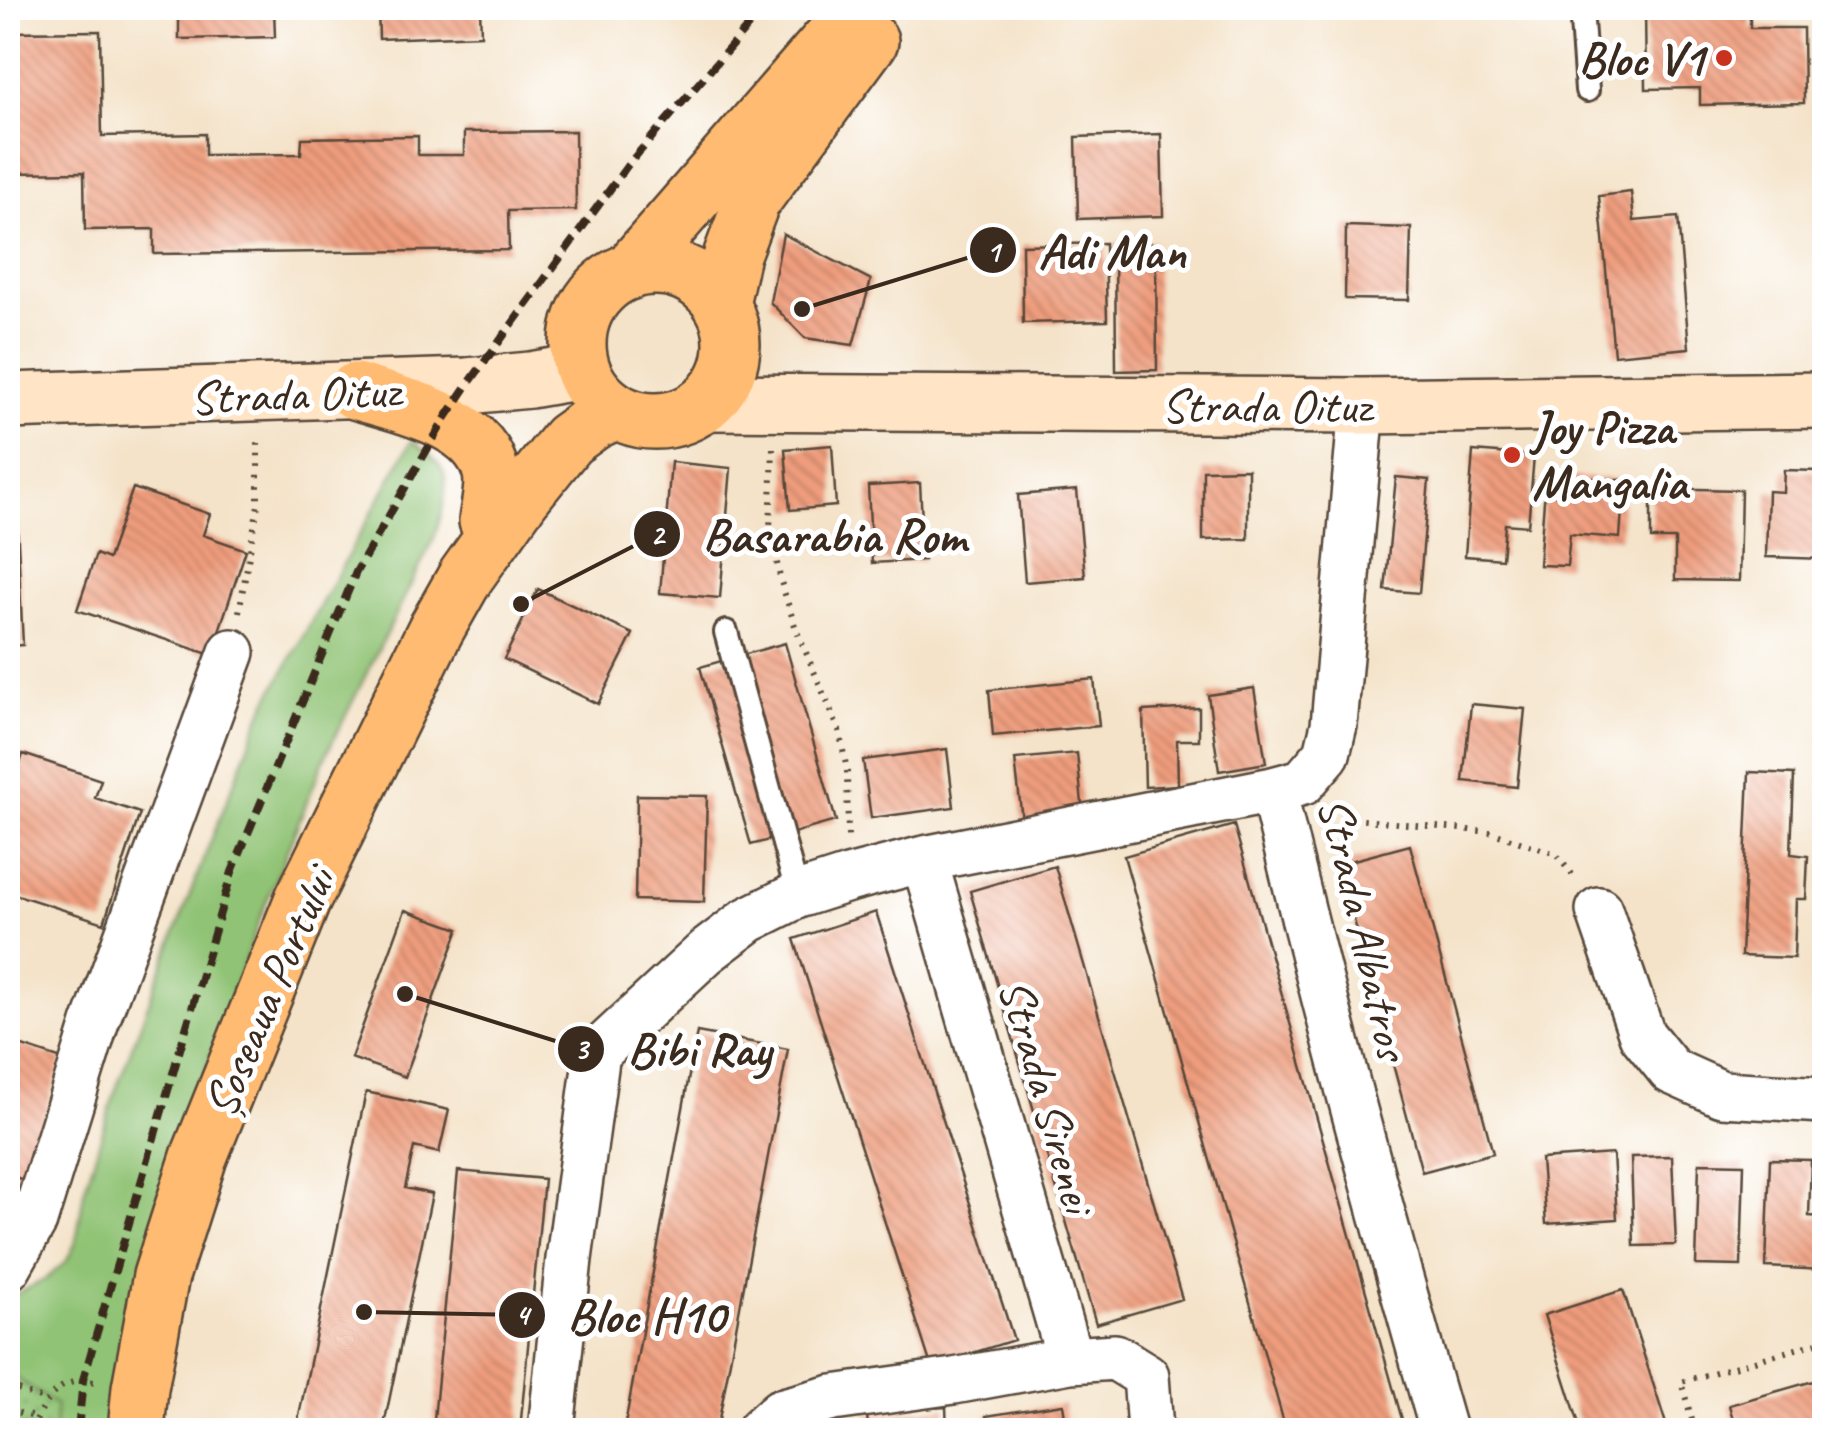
<svg xmlns="http://www.w3.org/2000/svg" width="1832" height="1438" font-family="Caveat,sans-serif">
	<defs>
		<pattern id="park-dots" width="8" height="8" patternUnits="userSpaceOnUse" patternTransform="scale(2.5)"><rect width="8" height="8" fill="#90c374"/><path d="M2 2h.1M6 6h.1" fill="none" stroke="#779f5f" stroke-width="1.8" stroke-linecap="round"/></pattern>
		<pattern id="building-back-hatch" width="6" height="6" patternUnits="userSpaceOnUse" patternTransform="scale(2.5)"><rect width="6" height="6" fill="#ef9d7d"/><path d="M-1 5l2 2M0 0l6 6M5-1l2 2" fill="none" stroke="#c38066"/></pattern>
	</defs>
	<rect width="100%" height="100%" fill="#fff"/>
	<filter id="ink" filterUnits="userSpaceOnUse"><feTurbulence type="fractalNoise" baseFrequency=".01" numOctaves="2"/><feDisplacementMap in="SourceGraphic" scale="20" xChannelSelector="R" yChannelSelector="G"/><feConvolveMatrix kernelMatrix="1 2 1 2 8 2 1 2 1" color-interpolation-filters="sRGB"/></filter>
	<filter id="wash" filterUnits="userSpaceOnUse"><feTurbulence type="fractalNoise" baseFrequency=".0048" numOctaves="4" result="noise"/><feDisplacementMap in="SourceGraphic" scale="40" xChannelSelector="R" yChannelSelector="G"/><feGaussianBlur stdDeviation="2.25" result="paint"/><feColorMatrix in="noise" values="0 0 0 0 0 0 0 0 0 0 0 0 0 0 0 0 0 1.4 0 .05"/><feComposite in="paint" operator="in"/></filter>
	<g filter="url(#wash)">
		<rect width="100%" height="100%" fill="#f4e3c9"/>
		<path fill="#90c374" stroke="#667649" stroke-width="2.5" d="M412,440C422,449 437,458 443,471C450,489 440,520 434,538L325,757L264,908L210,1056L110,1430H8V1298L46,1279L66,1262L76,1242L84,1191L116,1089L197,876L264,707Z"/>
		<path fill="url(#park-dots)" stroke="#667649" stroke-width="2.5" d="M8,1372L56,1405L54,1430H8Z"/>
		<g id="blocks">
			<path fill="url(#building-back-hatch)" d="M179,8H274L275,37L179,39Z
				M378,8H480L481,35L379,39Z
				M571,8H611V11L571,13Z
				M1645,8H1750V28H1803L1804,103L1700,105V88L1646,89Z
				M100,31L102,136L205,134V155L301,154L302,138L418,136V155H464V132L575,131L576,210L508,211L509,250L154,254V229L85,230L84,172L8,173V32Z
				M1161,134L1163,216L1078,219L1076,137Z
				M1631,192L1634,221L1678,217L1689,348L1614,355L1599,196Z
				M1346,226L1411,228L1409,300L1345,299Z
				M783,234L871,280L853,345L805,338L770,302Z
				M1105,243L1107,321L1023,323L1022,245Z
				M1115,243H1156L1157,370L1116,371Z
				M832,445L836,506L790,510L785,449Z
				M1473,451L1534,456L1528,526L1505,524L1502,559L1465,556Z
				M14,459L23,645L8,646V460Z
				M671,462L731,468L720,598L660,593Z
				M1248,469V539L1203,540V470Z
				M1784,470L1818,471L1817,493H1824V559L1766,557L1768,491L1783,492Z
				M1546,475L1624,480L1620,538L1570,534L1567,566L1539,565Z
				M1396,477L1429,480L1419,593L1385,590Z
				M920,483L924,560L872,563L868,486Z
				M133,488L210,514L203,535L246,550L211,655L77,610L96,554L108,559Z
				M1651,488L1741,490L1739,581L1675,580V539H1651Z
				M1077,490L1085,577L1025,582L1018,495Z
				M538,589L633,634L598,704L504,659Z
				M785,643L836,821L751,845L700,667Z
				M1094,679L1099,726L993,736L989,690Z
				M1254,688L1266,763L1219,771L1208,695Z
				M1471,704L1525,709L1517,787L1463,781Z
				M1199,708V740H1177L1178,785L1145,787L1143,711Z
				M947,749L954,807L871,818L863,760Z
				M1077,753L1083,814L1022,820L1015,759Z
				M23,754L101,780L95,798L140,813L104,923L8,892V802Z
				M1749,772L1794,774L1791,854L1808,856L1806,899H1796L1794,958L1741,956Z
				M637,795L707,796L704,902L635,900Z
				M1234,825L1405,1430H1286L1124,856Z
				M1410,845L1493,1153L1422,1172L1339,864Z
				M1055,866L1182,1299L1096,1324L970,891Z
				M405,910L459,929L405,1077L351,1058Z
				M876,912L1014,1340L931,1366L794,939Z
				M8,1025L14,1027L10,1042L62,1059L24,1180L8,1175Z
				M697,1032L788,1049L717,1430H624Z
				M366,1092L449,1110L439,1153L414,1147L405,1188L432,1194L383,1430H296Z
				M1613,1154L1617,1219L1546,1224L1541,1159Z
				M1672,1156L1676,1245L1634,1246L1631,1157Z
				M1770,1159L1811,1160L1809,1216L1824,1217V1270L1766,1267Z
				M1699,1163L1744,1164L1741,1266L1696,1265Z
				M458,1171L544,1179L520,1430H433Z
				M1623,1290L1668,1430H1581L1544,1315Z
				M1824,1378V1430H1736L1729,1405Z
				M1063,1404L1067,1430H988L986,1416Z
				M946,1407L947,1430H868L867,1412Z"/>
		</g>
	</g>
	<g filter="url(#ink)">
		<use href="#blocks" fill-opacity="0" stroke="#574638" stroke-width="2.5"/>
		<g fill="none" stroke-linecap="round" stroke-linejoin="round">
			<g stroke="#574638" stroke-width="28">
				<path id="lane" d="M1581,8L1587,90
					M726,632L798,895"/>
			</g>
			<g stroke="#574638" stroke-width="50">
				<path id="street" d="M1273,790C1324,1005 1382,1218 1443,1430
					M924,859L1070,1360
					M1599,910L1642,1035L1671,1071L1722,1094L1824,1100
					M8,1267L34,1221L95,1024L232,652
					M551,1430L569,1259L597,1053L706,952L748,920L798,895L848,879L924,859L1273,790L1303,782L1327,754L1334,725L1362,406
					M760,1430L780,1412L833,1398L954,1381L1070,1360L1115,1357L1146,1376L1150,1430"/>
			</g>
			<g stroke="#574638" stroke-width="60">
				<path id="secondary" d="M8,401L467,386L530,380L582,371
					M707,402L1362,406L1824,400"/>
			</g>
			<g stroke="#574638" stroke-width="60">
				<path id="primary" d="M578 344a77 77 0 1 1 154 0a77 77 0 1 1-154 0Z
					M629,272L858,8
					M721,304L732,254L752,201L870,41
					M355,391C399,405 480,419 491,473C494,488 489,505 487,521
					M136,1430L140,1388L161,1276L199,1157L303,899L435,631L466,576L522,497L568,440L593,422L616,411"/>
			</g>
			<path stroke="#574638" stroke-width="6" stroke-dasharray="2.5 8" stroke-linecap="butt" d="M773,448L770,530L781,582L796,629L839,730L847,770L848,838
				M239,612L258,505V441
				M1336,806L1354,819L1490,832L1556,854L1574,877
				M8,1386L45,1400
				M8,1410L38,1418
				M31,1430C47,1402 55,1376 94,1382
				M1695,1430L1681,1382L1824,1341"/>
			<use href="#lane" stroke="#fff" stroke-width="22"/>
			<use href="#street" stroke="#fff" stroke-width="45"/>
			<use href="#secondary" stroke="#ffe4c6" stroke-width="55"/>
			<use href="#primary" stroke="#ffbb71" stroke-width="55"/>
			<path stroke="#3b2a1e" stroke-width="8" stroke-dasharray="15 8" stroke-linecap="butt" d="M78,1430L83,1380L232,872L356,572L445,419L467,386L627,166L764,8"/>
		</g>
	</g>
	<g fill="#c8321e" stroke="#fff" stroke-width="4">
		<circle cx="1724" cy="58" r="10"/>
		<circle cx="1512" cy="455" r="10"/>
	</g>
	<g text-anchor="middle" stroke-width="10" stroke-linejoin="round" paint-order="stroke">
		<g font-size="48" font-weight="bold" fill="#3b2a1e" stroke="#fff" text-anchor="end">
			<text x="1704" y="75">Bloc V1</text>
			<text x="1532" y="444" text-anchor="start">Joy Pizza<tspan x="1532" dy="55">Mangalia</tspan></text>
		</g>
		<g font-size="48" fill="#3b2a1e" stroke="#fff">
			<text transform="translate(295 393) rotate(-2)" y="17">Strada Oituz</text>
			<text x="1266" y="422">Strada Oituz</text>
			<text transform="translate(1365 928) rotate(77)" y="17">Strada Albatros</text>
			<text transform="translate(268 992) rotate(-67)" y="17">Șoseaua Portului</text>
			<text transform="translate(1048 1095) rotate(74)" y="17">Strada Sirenei</text>
		</g>
	</g>
	<path fill="none" stroke="#3b2a1e" stroke-width="4" d="M802 309L993 250M521 604L657 534M405 994L581 1049M364 1312L522 1315"/>
	<g fill="#3b2a1e" stroke="#fff" stroke-width="4">
		<circle cx="802" cy="309" r="10"/>
		<circle cx="521" cy="604" r="10"/>
		<circle cx="405" cy="994" r="10"/>
		<circle cx="364" cy="1312" r="10"/>
		<circle cx="993" cy="250" r="25"/>
		<circle cx="657" cy="534" r="25"/>
		<circle cx="581" cy="1049" r="25"/>
		<circle cx="522" cy="1315" r="25"/>
	</g>
	<g font-size="30" text-anchor="middle" font-weight="bold" fill="#fff">
		<text x="993" y="261">1</text>
		<text x="657" y="545">2</text>
		<text x="581" y="1059">3</text>
		<text x="522" y="1325">4</text>
	</g>
	<g font-size="50" text-anchor="middle" font-weight="bold" fill="#3b2a1e" stroke="#fff" stroke-width="10" stroke-linejoin="round" paint-order="stroke">
		<text x="1112" y="268">Adi Man</text>
		<text x="834" y="552">Basarabia Rom</text>
		<text x="699" y="1066">Bibi Ray</text>
		<text x="646" y="1332">Bloc H10</text>
	</g>
	<rect width="1832" height="1438" fill="none" stroke="#fff" stroke-width="40"/>
</svg>
